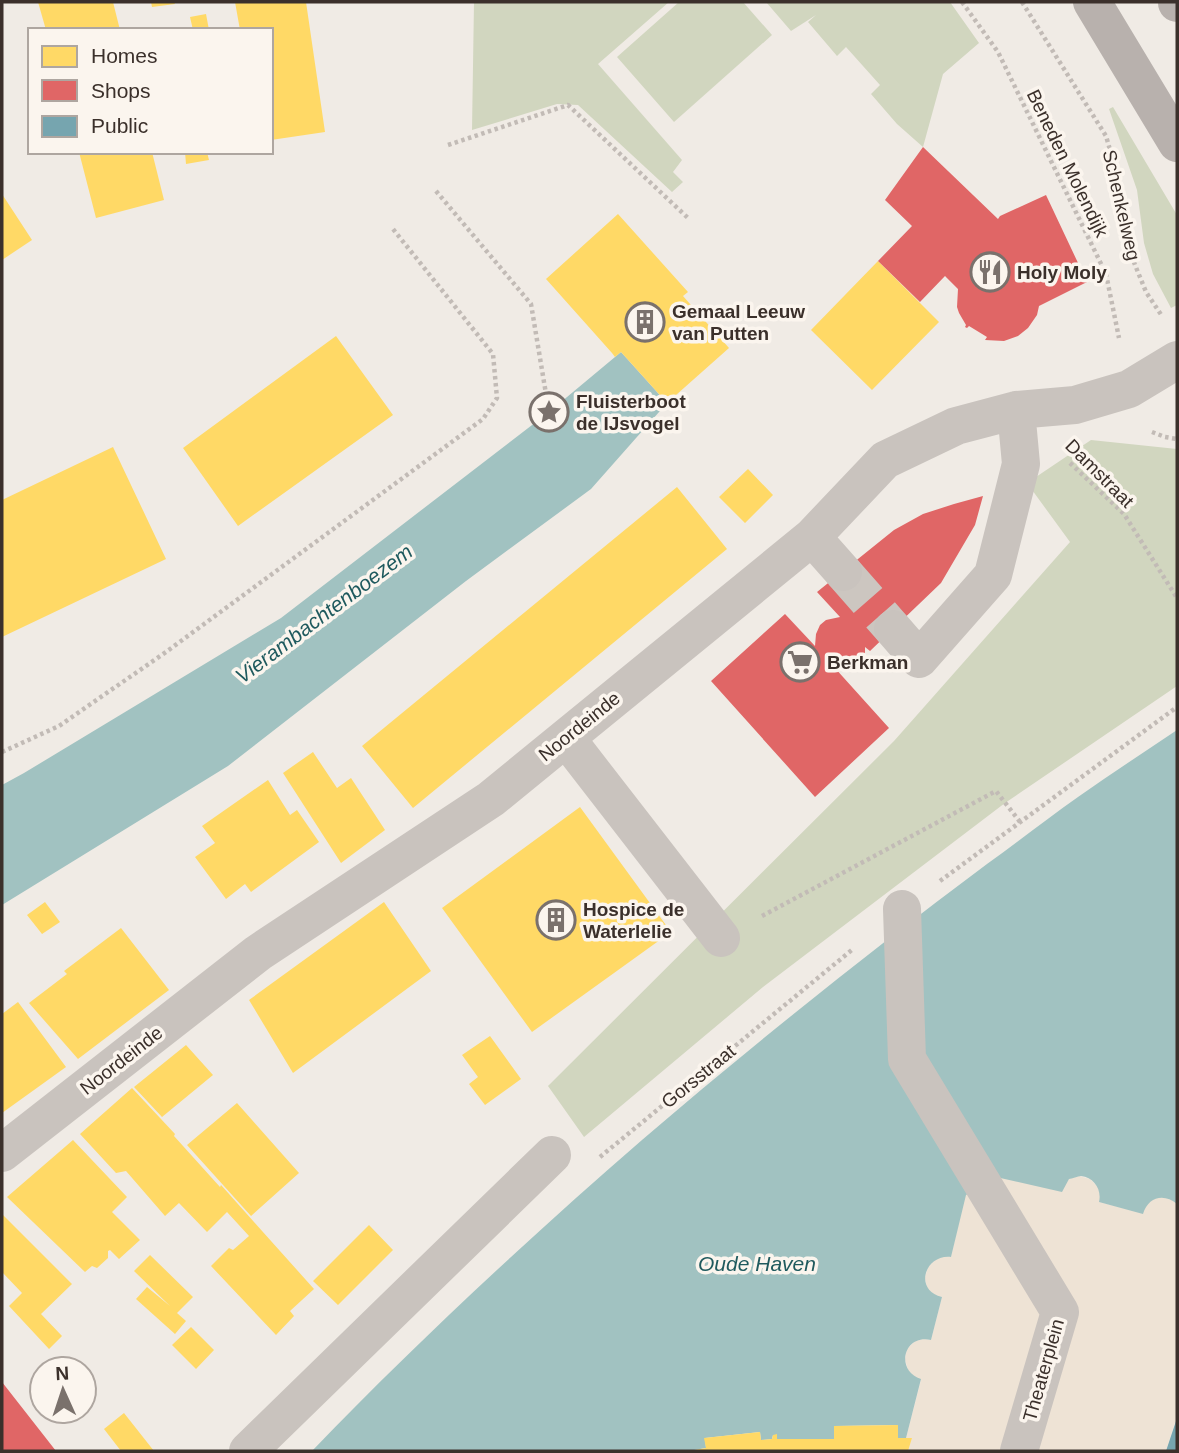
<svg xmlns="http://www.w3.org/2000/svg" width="1179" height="1453" font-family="Arial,sans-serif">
	<rect width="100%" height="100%" fill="#f0ebe5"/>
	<path fill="#d1d6bf" d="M474,2H669L598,64L682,160L673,172L683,182L672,192L578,105L557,104L472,130Z
		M679,2H743L772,35L674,122L617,57Z
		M766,2H950L979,43L943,74L923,147L897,124L871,94L880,85L846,47L837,56L808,22L816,15L791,31Z
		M1113,107L1177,215V305L1171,308L1153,274L1144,243L1137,190L1109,109Z
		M1091,440L1177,449V686L1005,803L763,987L584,1137L548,1086L894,741L1070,542L1027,483Z"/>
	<path fill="#eee3d5" d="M1079,1176L1090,1179L1098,1187L1101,1196L1099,1202L1143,1213L1145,1206L1152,1199L1163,1197L1172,1200L1177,1204V1416L1166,1451H908L912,1438H906L921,1380L915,1378L908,1370L905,1359L907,1349L915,1341L924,1339L931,1340L942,1297L935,1295L927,1289L925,1278L928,1267L936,1259L945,1256L951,1257L965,1195L996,1177L1064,1186L1069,1179Z"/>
	<path fill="#a1c2c1" d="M621,352L667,403L591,489L466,581L228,766L2,905V785L24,773L281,618L549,412Z
		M1177,730V1204C1164,1193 1148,1197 1143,1214L1099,1202C1102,1190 1094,1177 1081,1176C1078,1176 1072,1179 1069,1179L1062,1192L996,1177L966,1195L951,1257C925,1254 913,1290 942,1297L931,1340C903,1334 895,1371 921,1379L906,1438H898L897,1425L835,1426L834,1439H777V1435H773L772,1439L761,1440L760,1432L705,1438L706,1448L688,1451H312C417,1342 528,1239 642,1140C754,1044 869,952 987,864C1018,842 1048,818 1078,797C1111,774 1144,752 1177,730Z"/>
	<path fill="#ffd966" d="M38,2H113L120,30H46Z
		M151,2H174L175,4L152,7Z
		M235,2H306L325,132L271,140V30H240Z
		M206,14L209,30H193L190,17Z
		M79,152H152L164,200L96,218Z
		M185,152H207L209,160L186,164Z
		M2,194L32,240L2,260Z
		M618,214L688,292L683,296L729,348L667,403L621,352L615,357L612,353L546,279Z
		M878,261L939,322L872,390L811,330Z
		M336,336L393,415L238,526L183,448Z
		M113,447L166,559L2,637V500Z
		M748,469L773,495L745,523L719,497Z
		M677,487L727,549L413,808L362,746Z
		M313,752L337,788L351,778L385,830L341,863L283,773Z
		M268,780L290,815L297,810L319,842L251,892L245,884L226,899L195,857L215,843L202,826Z
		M580,807L671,932L532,1032L442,908Z
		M45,902L60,922L42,934L27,915Z
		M384,902L431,971L293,1073L249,1000Z
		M121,928L169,990L78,1059L29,1003L67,974L64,971Z
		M18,1002L66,1067L2,1113V1014Z
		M490,1036L521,1079L485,1105L469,1084L478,1077L462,1055Z
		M186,1045L213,1075L162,1117L134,1087Z
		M132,1088L175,1134L174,1136L220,1187L221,1185L314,1289L290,1311L294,1316L276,1335L211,1266L229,1248L233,1250L249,1236L227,1212L207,1232L179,1203L165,1216L126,1171L116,1173L80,1134Z
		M237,1103L299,1173L251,1216L187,1145Z
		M73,1140L127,1197L112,1212L140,1240L119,1259L110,1250L108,1251V1258L97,1268L92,1266L85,1272L7,1197Z
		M2,1214L72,1284L41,1314L62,1336L49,1349L9,1306L22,1293L2,1272Z
		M369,1225L393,1250L338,1305L313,1281Z
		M150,1255L193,1297L177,1313L186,1321L175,1334L136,1299L147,1287L170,1306L134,1271Z
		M191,1327L214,1350L196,1369L172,1345Z
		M124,1413L154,1451H121L104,1429Z
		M898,1425V1438H912L908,1451H695V1450L706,1448L704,1438L760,1432L761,1440L772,1439L773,1435L777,1434V1439H834V1426Z"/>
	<path fill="#e06666" d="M923,147L998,219L1000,216L1046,195L1087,282L1039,306L1037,315L1028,328L1018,336L1004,341L985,340L987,337L969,326L967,328L965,327L966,325L959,313L957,307L958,289L945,276L920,302L878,261L912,226L885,200Z
		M983,496L975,525L941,583L870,651L865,647V653L862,660L846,668L834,667L889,728L815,797L711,681L785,614L815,646L816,634L820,625L826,620L840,617L817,592L894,530L923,514L954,504Z
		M2,1382L56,1451H2Z"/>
	<path fill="#76a5af" d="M1177,1418V1451H1166Z"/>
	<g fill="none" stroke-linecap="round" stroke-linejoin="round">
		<path stroke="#ccc6c0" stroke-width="38" stroke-dasharray="38 19" stroke-linecap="butt" d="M843,572L893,629"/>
		<path stroke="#c2bbb6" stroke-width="4.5" stroke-dasharray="3.5 3.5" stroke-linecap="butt" d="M962,2L998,52L1106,274L1119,338
			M1022,2L1106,136L1119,181L1124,218L1131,255L1146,292L1162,316
			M448,145L568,105L688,218
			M436,191L531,304L549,412
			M1152,432L1165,437L1177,439
			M1070,463L1124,514L1177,598
			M2,752L59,726L166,652L483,419L497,398L493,354L393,229
			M940,881L1177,707
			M762,916L996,791L1020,822
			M600,1157L853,949"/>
		<path stroke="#c9c3be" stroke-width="38" d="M812,537L843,572
			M893,629L919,659L993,575L1021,464L1016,410
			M566,738L721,938
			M902,909L907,1059L1060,1312L1019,1451
			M2,1153L258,953L491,799L812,537L885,460L956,426L1016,410L1075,405L1129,389L1177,360
			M248,1451L552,1155"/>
		<path stroke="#b8b1ad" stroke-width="38" d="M1092,2L1177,143
			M1177,2V3"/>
	</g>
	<defs>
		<g id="restaurant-ring" transform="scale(2.0125)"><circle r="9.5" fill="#fbf5ee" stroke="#7a716c" stroke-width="1.5"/><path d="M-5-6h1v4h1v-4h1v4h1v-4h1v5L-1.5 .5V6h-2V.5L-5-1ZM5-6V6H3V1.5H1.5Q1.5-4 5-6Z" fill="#7a716c"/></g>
		<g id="building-ring" transform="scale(2.0125)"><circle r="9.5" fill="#fbf5ee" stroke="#7a716c" stroke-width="1.5"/><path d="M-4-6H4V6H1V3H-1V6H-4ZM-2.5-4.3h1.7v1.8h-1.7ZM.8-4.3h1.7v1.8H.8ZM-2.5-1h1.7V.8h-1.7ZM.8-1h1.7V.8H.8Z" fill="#7a716c"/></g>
		<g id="sight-ring" transform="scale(2.0125)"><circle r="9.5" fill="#fbf5ee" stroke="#7a716c" stroke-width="1.5"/><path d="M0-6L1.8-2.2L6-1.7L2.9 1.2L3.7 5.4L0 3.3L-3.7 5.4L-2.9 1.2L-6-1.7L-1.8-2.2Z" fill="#7a716c"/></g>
		<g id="supermarket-ring" transform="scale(2.0125)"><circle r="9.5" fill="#fbf5ee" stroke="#7a716c" stroke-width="1.5"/><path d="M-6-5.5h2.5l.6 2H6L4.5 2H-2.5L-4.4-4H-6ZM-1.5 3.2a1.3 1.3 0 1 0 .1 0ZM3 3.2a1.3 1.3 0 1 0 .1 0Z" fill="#7a716c"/></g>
	</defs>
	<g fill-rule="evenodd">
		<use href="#restaurant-ring" x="990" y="272"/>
		<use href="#building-ring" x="645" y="322"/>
		<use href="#sight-ring" x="549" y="412"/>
		<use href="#supermarket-ring" x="800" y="662"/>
		<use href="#building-ring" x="556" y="920"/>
	</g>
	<g text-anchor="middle" stroke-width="7" stroke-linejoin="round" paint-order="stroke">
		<g font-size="19" fill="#3b302b" stroke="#fbf5ee">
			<text transform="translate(1068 163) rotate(64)" y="7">Beneden Molendijk</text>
			<text transform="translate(1122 205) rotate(77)" y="7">Schenkelweg</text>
			<text transform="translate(1100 473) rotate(45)" y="7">Damstraat</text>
			<text transform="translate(579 726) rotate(-39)" y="7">Noordeinde</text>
			<text transform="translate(121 1060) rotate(-38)" y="7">Noordeinde</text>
			<text transform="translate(698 1076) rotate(-39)" y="7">Gorsstraat</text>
			<text transform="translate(1043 1370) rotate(-74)" y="7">Theaterplein</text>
		</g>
		<g font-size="19" font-weight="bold" fill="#3b302b" stroke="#fbf5ee" text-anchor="start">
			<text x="1017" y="279">Holy Moly</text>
			<text x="672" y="318">Gemaal Leeuw<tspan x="672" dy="22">van Putten</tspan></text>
			<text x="576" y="408">Fluisterboot<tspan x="576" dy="22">de IJsvogel</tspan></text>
			<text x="827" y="669">Berkman</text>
			<text x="583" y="916">Hospice de<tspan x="583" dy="22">Waterlelie</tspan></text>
		</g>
		<g font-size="21" font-style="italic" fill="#1f5a5e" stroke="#fbf5ee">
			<text transform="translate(324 614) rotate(-37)" y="7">Vierambachtenboezem</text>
			<text x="757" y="1271">Oude Haven</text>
		</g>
	</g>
	<rect width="1179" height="1453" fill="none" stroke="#3b302b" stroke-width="7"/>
	<rect x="28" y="28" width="245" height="126" fill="#fbf5ee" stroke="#aea6a0" stroke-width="2"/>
	<rect x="42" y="46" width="35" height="21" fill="#ffd966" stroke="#aea6a0" stroke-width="2"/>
	<text x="91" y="63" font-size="21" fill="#3b302b">Homes</text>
	<rect x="42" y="80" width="35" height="21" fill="#e06666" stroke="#aea6a0" stroke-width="2"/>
	<text x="91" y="98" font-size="21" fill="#3b302b">Shops</text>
	<rect x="42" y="116" width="35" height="21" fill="#76a5af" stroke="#aea6a0" stroke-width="2"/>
	<text x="91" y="133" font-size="21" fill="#3b302b">Public</text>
	<g transform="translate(63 1390) rotate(357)"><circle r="33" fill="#fbf5ee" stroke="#aea6a0" stroke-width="2"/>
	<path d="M0-5L12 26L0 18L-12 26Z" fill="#7a716c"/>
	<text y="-10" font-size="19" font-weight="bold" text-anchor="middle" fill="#3b302b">N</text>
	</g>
</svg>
